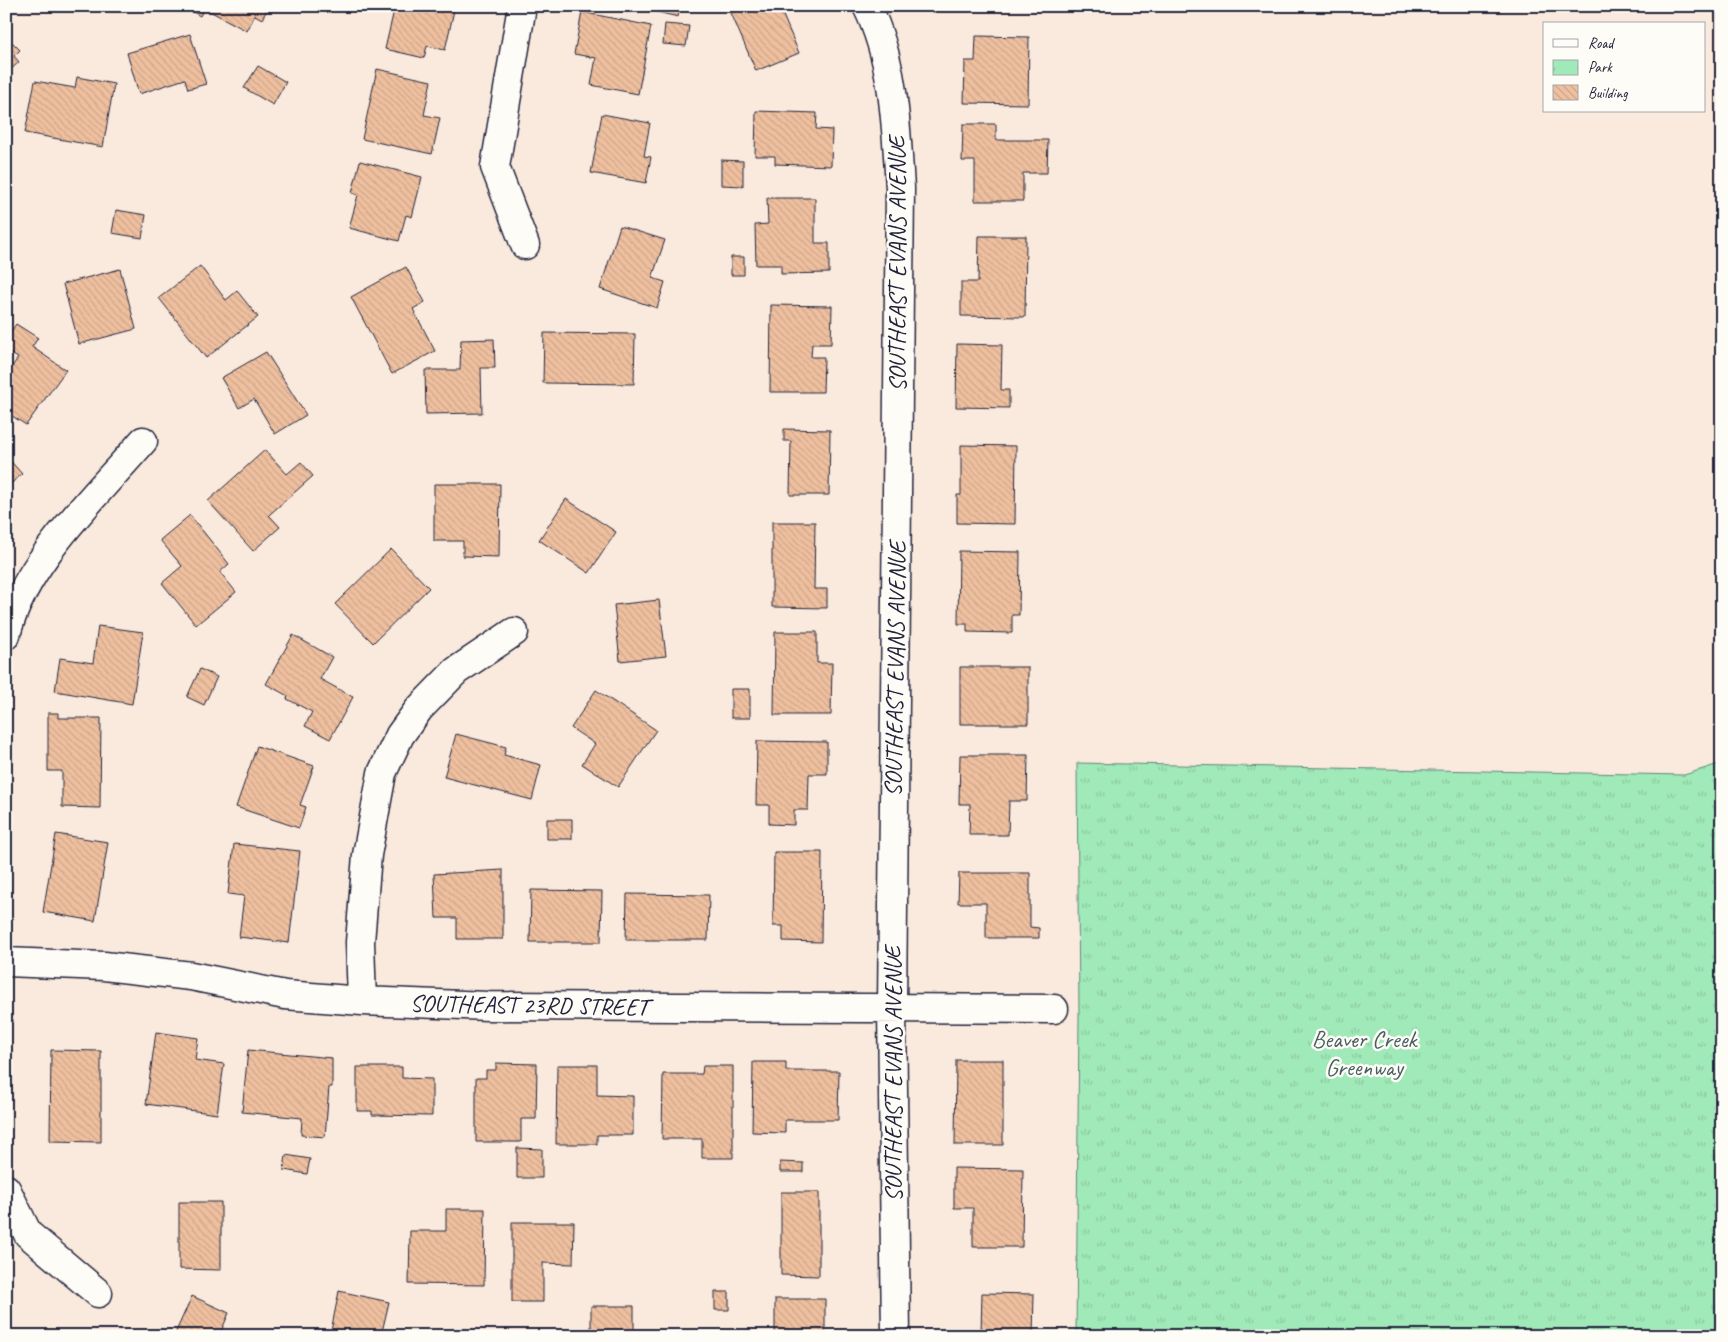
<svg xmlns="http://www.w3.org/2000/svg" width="1728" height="1342" font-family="Caveat,sans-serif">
	<defs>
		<pattern id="park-tufts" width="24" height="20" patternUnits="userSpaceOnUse" patternTransform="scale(1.25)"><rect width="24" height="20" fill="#a0e9b8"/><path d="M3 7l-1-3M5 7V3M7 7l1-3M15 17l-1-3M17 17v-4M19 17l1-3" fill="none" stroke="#8ac89f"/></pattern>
		<pattern id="building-back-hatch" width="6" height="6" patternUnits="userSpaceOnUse" patternTransform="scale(1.25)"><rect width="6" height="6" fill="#efc09f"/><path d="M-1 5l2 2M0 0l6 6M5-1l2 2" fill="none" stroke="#cda58a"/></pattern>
	</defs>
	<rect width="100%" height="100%" fill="#f9eadd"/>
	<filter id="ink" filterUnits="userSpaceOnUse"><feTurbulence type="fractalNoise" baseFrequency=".02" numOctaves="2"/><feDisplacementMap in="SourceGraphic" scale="10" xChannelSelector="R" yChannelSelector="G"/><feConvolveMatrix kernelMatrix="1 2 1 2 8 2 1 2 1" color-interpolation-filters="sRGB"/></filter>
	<g filter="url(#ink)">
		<path fill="url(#park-tufts)" stroke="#61867a" d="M1077,763L1684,775L1722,763V1336H1076L1079,1017Z"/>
		<path fill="url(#building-back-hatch)" stroke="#22223b" d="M182,6H269L262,19L255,15L247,31L204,8L200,16Z
			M395,6H455L445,50L427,46L424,58L385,49Z
			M654,6H680L678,17L653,11Z
			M728,6H779L799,53L756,71Z
			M582,12L651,26L638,94L591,85L596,58L574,54Z
			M665,24L689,26L686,46L663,44Z
			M190,34L206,84L188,89L185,79L139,94L127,53Z
			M6,36L20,50L14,56L19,62L6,74Z
			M976,36L1029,37L1028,104L964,103L965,61H975Z
			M258,66L286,82L273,105L244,88Z
			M377,69L431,81L424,115L440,118L432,154L362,139Z
			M77,77L114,84L103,147L25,133L35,81L75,88Z
			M756,111L817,113L816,129L832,130L831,166L775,164V156H755Z
			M602,114L650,123L644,156L651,157L646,183L591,173Z
			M963,124H996V140H1048L1047,173H1023V201H975V161H962Z
			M721,160L743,161V186L721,185Z
			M360,161L422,177L412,217L406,215L399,241L349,228L358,195L352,193Z
			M767,198H815V243H829V273L781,274V265H756L755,225L768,224Z
			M116,210L146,215L142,238L112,233Z
			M620,226L665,240L652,278L665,282L657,308L600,289Z
			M979,236H1026L1025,317L961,316V282H978Z
			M731,257H744V275H731Z
			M200,266L226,300L237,291L258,317L206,358L159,298Z
			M406,267L425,302L413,309L435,351L392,374L351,297Z
			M120,269L136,329L79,344L63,284Z
			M771,305L832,306L831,344H812L811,357H824L823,392H770Z
			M16,324L38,338L32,347L66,370L26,425L6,412V375L18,358L6,351V339Z
			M544,333L635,334L634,384L543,383Z
			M494,339L495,368H481L482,413L426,414L425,370H460L461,340Z
			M957,344L1002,345L1001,390H1009V408L956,407Z
			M266,352L306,415L275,434L254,399L239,408L221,378Z
			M784,429L830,430L829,495H790L791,441H784Z
			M961,445L1016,446L1015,524L957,523V495H961Z
			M265,450L287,474L301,462L313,476L269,515L280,527L253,551L208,501Z
			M6,456L22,474L6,488Z
			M434,484H500L499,557L463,556V541H434Z
			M566,499L616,532L589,573L539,540Z
			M190,515L229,564L220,572L236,592L196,625L162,583L182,566L160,540Z
			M772,522H815L814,589H827V608L772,607Z
			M391,549L429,588L373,643L335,604Z
			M959,551L1020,552L1019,615H1012V633L967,632V624H958Z
			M659,600L666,656L620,661L614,605Z
			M98,626L143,632L132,704L55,691L60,658L93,663Z
			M775,632H817V663H832L831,715H774Z
			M293,635L332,657L320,679L353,697L330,739L305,726L312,712L287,699L288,696L266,684Z
			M960,667H1028V724H960Z
			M200,669L217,677L204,705L187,697Z
			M731,689H750V718H731Z
			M596,690L656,730L618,787L582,764L595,744L571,728Z
			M48,713H58V718H101L100,808L62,807V771H48Z
			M456,734L506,747L504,755L541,765L532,800L444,777Z
			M757,741L827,742V774H809L808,810H794V825L769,824V805H756Z
			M257,746L314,766L300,805L306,807L299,828L236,807Z
			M960,755H1028L1027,801H1009L1008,835H969L970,804H959Z
			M547,819H572V839H547Z
			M56,834L108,842L95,921L43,912Z
			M234,844L300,851L289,943L239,937L244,896L228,894Z
			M774,852H822L821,942L783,941V926H773Z
			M503,870V939H457V918H436L434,874Z
			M959,873H1030V927L1039,928V938H986V903H958Z
			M531,890L602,891L601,942H530Z
			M627,894L709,895L708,940H626Z
			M156,1032L198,1038L195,1060L224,1064L217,1114L146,1104Z
			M51,1050L101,1051V1142L50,1141Z
			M248,1050L332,1058V1087H329L325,1137L301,1135L302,1118L242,1112Z
			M956,1060H1003V1145H955Z
			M753,1062H786V1071H839L838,1120H785V1133L752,1132Z
			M496,1063L537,1064L536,1119H521V1142H476V1078H486V1070H496Z
			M557,1065H597V1095L633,1096V1135H597V1144H556Z
			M703,1066H733V1158H702V1139H662L663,1074H702Z
			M357,1067H402V1078L432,1079V1116L372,1115V1111H357Z
			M517,1148L542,1149V1178H517Z
			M286,1155L310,1159L307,1174L284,1170Z
			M780,1162L803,1163V1172H780Z
			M954,1168L1023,1169L1022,1247H973V1208H954Z
			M781,1192H819V1276L781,1275Z
			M179,1202H221V1270L179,1269Z
			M446,1209H485L484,1285L409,1284L410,1231H446Z
			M512,1222H574L573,1264L543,1263V1302H512Z
			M339,1291L389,1302L381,1336H330Z
			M715,1292H729V1310H715Z
			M982,1293L1034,1294L1033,1336H957V1332H981Z
			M192,1296L229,1313L219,1336H174Z
			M775,1299H825V1336H775Z
			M591,1306H634V1336H591Z"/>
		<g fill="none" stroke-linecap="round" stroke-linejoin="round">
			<g stroke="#22223b" stroke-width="31">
				<path id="minor" d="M522,6L495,167L525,245
					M867,6C895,63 896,127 900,188L892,1008L896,1336
					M6,635C24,562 95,497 143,441
					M6,962L104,966L191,976L285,995L362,1001L488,1006L1054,1009
					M362,1001L360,942L367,855L382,773L400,735L419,709L456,671L514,632
					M6,1189L28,1234L98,1293"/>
			</g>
			<use href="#minor" stroke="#fdfcf7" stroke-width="28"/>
		</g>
	</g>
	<g text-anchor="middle" stroke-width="5" stroke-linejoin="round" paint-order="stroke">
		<g font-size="24" fill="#22223b" stroke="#fdfcf7">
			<text transform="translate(897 264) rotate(-90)" y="8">SOUTHEAST EVANS AVENUE</text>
			<text transform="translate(895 669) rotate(-89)" y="8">SOUTHEAST EVANS AVENUE</text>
			<text transform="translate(529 1005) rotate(1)" y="8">SOUTHEAST 23RD STREET</text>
			<text transform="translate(893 1074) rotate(-90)" y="8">SOUTHEAST EVANS AVENUE</text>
		</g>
		<g font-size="24" fill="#485e60" stroke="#fdfcf7">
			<text x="1364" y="1047">Beaver Creek<tspan x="1364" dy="28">Greenway</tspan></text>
		</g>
	</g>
	<rect width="1728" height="1342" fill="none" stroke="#fdfcf7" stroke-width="25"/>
	<rect x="12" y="12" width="1703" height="1317" fill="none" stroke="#22223b" stroke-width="2" filter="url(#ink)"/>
	<rect x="1543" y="22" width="162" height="90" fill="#fdfcf7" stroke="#a5a5ac"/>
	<rect x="1553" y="39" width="25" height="8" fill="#fdfcf7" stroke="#a5a5ac"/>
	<text x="1588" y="48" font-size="15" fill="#22223b">Road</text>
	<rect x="1553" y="60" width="25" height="15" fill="url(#park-tufts)" stroke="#a5a5ac"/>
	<text x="1588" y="72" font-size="15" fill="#22223b">Park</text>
	<rect x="1553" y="85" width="25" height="15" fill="url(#building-back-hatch)" stroke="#a5a5ac"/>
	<text x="1588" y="98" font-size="15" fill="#22223b">Building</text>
</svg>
